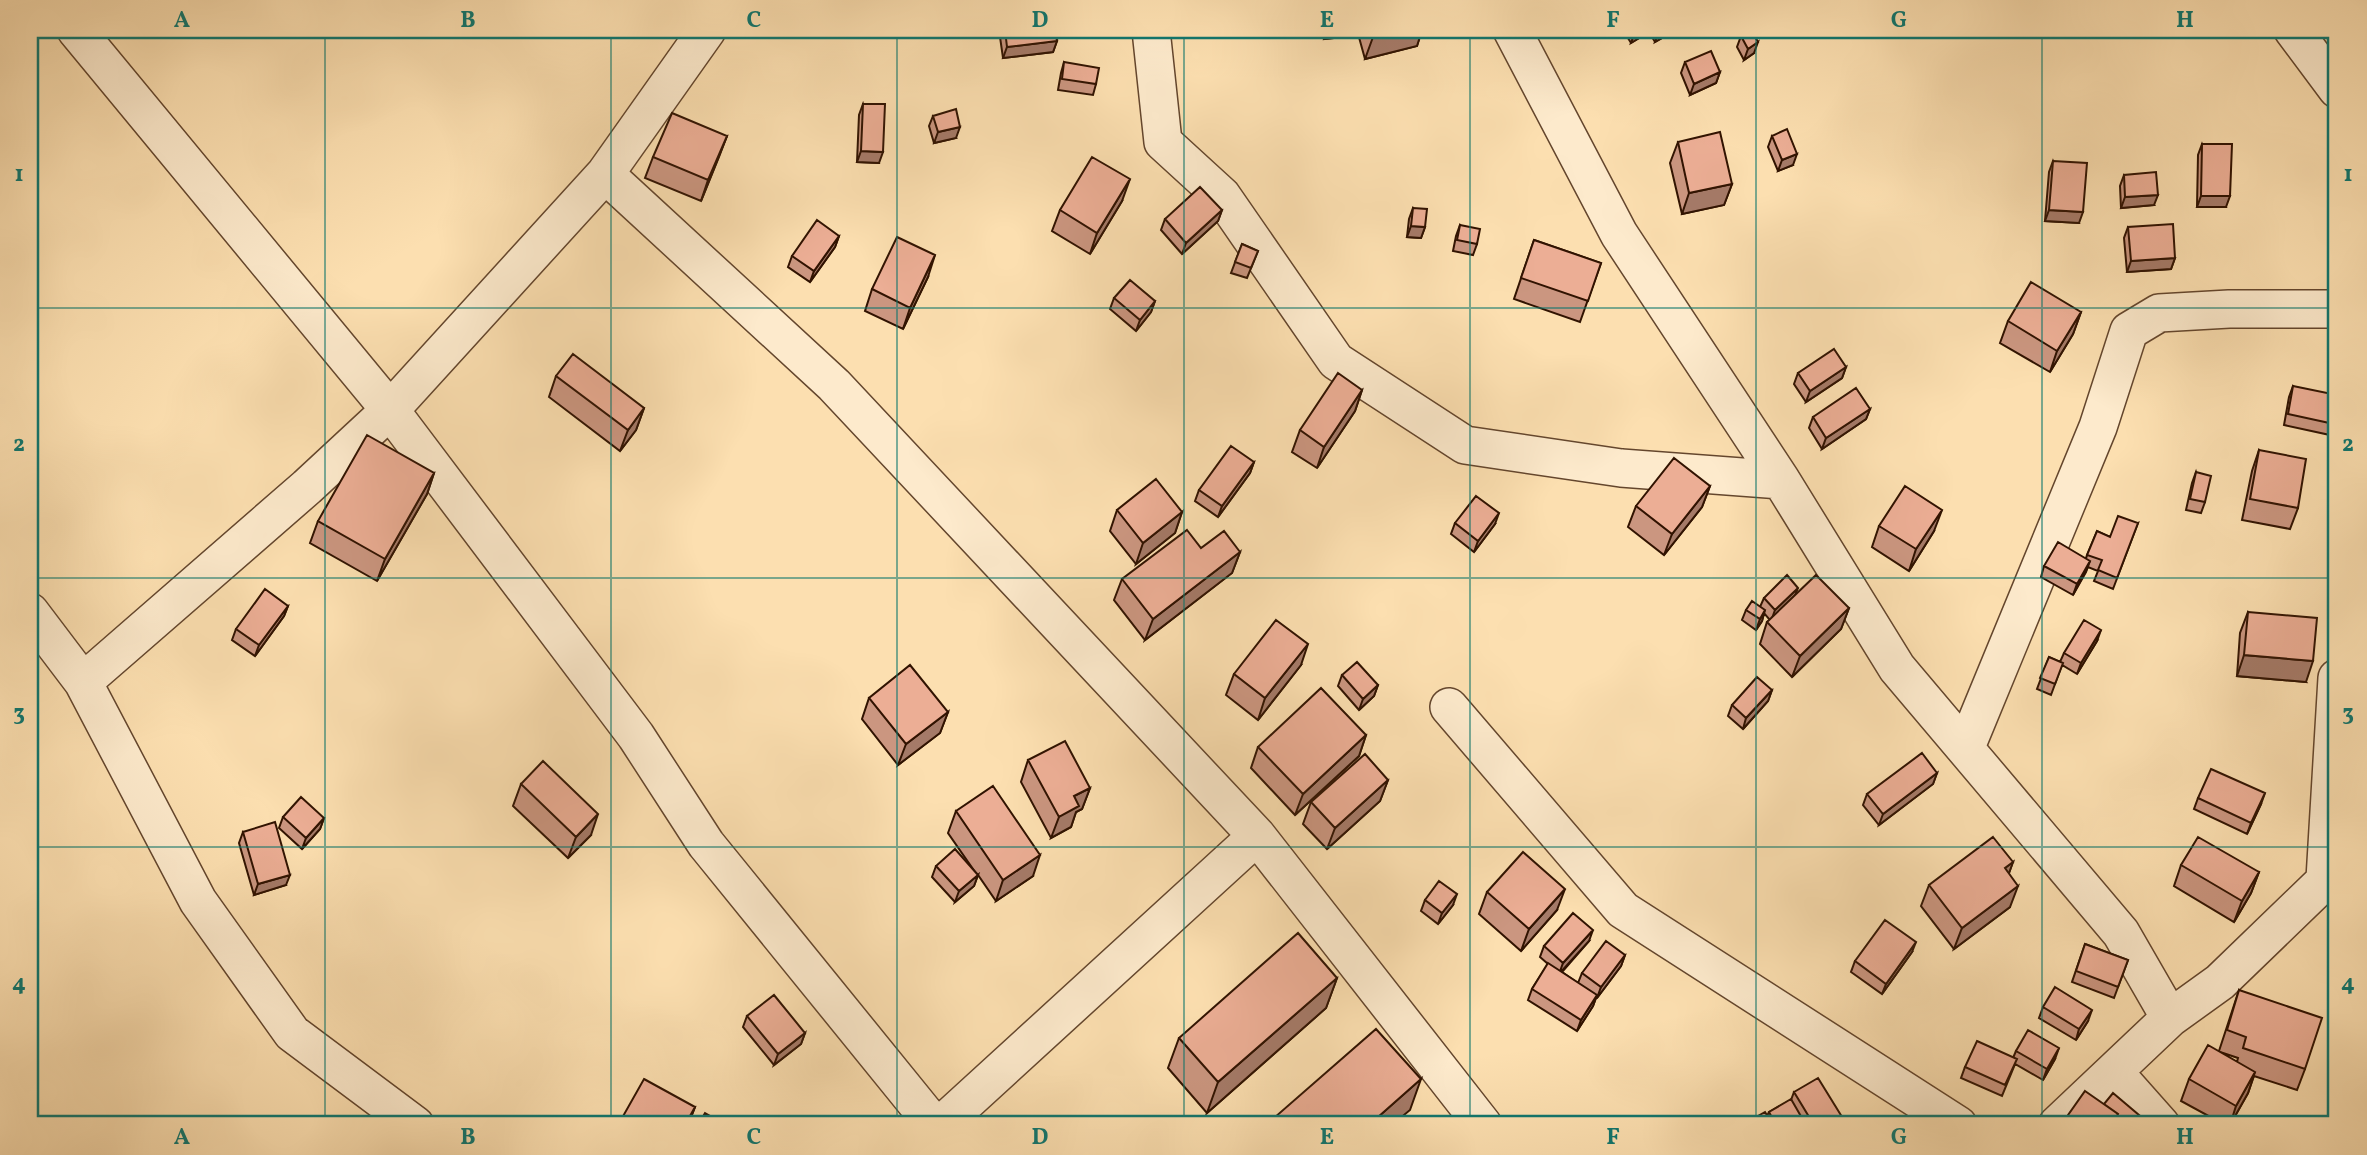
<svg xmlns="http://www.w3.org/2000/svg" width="2367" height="1155" font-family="Vollkorn,serif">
	<rect width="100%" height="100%" fill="#fcdfb0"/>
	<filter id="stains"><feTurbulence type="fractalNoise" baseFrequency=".00286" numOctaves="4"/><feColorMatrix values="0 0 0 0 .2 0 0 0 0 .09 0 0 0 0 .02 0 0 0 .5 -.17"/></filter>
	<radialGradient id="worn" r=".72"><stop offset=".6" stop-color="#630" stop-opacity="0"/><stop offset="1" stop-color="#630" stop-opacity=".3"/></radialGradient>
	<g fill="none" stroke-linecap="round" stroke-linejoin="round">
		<g stroke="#64462d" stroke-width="40">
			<path id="street" d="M76,30L390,410L636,736L706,844L934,1125
				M1151,30L1163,142L1222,196L1336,361L1465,445L1621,468L1781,480
				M1512,30L1619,234L1781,480L1897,668L2121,933L2170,1018
				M2293,30L2337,89
				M605,174L834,385L1257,836L1483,1125
				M30,612L83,682L198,901L292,1033L415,1125
				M83,682L307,487L390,410L605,174L707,30
				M1449,707L1623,910L1958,1125
				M1966,747L2098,427L2129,331L2159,313L2229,309H2337
				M2325,879L2337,678
				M2114,1072L2161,1125
				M941,1125L1257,836
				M2057,1125L2170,1018L2220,982L2337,869"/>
		</g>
		<use href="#street" stroke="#fdeacc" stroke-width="37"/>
	</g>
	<path fill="#cb9680" stroke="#311301" stroke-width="2" fill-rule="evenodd" d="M999,30H1055L1057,41L1053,52L1003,58Z
		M1322,30H1346L1343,37L1324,39Z
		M1357,30H1422L1417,46L1365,59Z
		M1623,30H1676L1655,42L1649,32L1631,43Z
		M1741,36L1754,53L1744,60L1737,47Z
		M1064,62L1096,84L1093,95L1058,90L1061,73Z
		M1685,62L1720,72L1716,83L1690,95L1681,73Z
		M863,104L879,163L857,162L859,115Z
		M933,116L956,138L934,143L929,126Z
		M727,136L701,201L645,178L653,157Z
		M1772,136L1793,165L1778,171L1768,147Z
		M1678,142L1732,184L1724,205L1682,214L1670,163Z
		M2202,144L2226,207H2197L2198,155Z
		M2053,161L2079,223L2045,221L2049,172Z
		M2124,175L2154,205L2121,208L2120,186Z
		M1122,201L1090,254L1052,231L1060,210Z
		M1413,208L1425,227L1421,238L1407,237L1409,219Z
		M1222,210L1218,221L1182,254L1161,230L1165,219Z
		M1460,225L1477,244L1473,255L1453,251L1456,236Z
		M2128,227L2175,258L2171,269L2127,272L2124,238Z
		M839,236L835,247L810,282L788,267L792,256Z
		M1534,240L1601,263L1580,322L1514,299Z
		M1242,244L1258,251L1247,278L1231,273Z
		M928,277L903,329L865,311L872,289Z
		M1114,298L1155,301L1151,312L1136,331L1110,309Z
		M2081,312L2073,334L2050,372L2000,343L2008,321Z
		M1846,367L1842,378L1806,402L1794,384L1798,373Z
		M556,376L644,408L636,430L620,451L549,397Z
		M2293,386L2334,424L2330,435L2284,425L2289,397Z
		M1362,390L1355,411L1317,468L1292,452L1300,430Z
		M1870,409L1866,419L1822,449L1809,428L1813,417Z
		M2259,450L2298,508L2290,529L2242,520L2252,471Z
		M1254,462L1250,473L1218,517L1195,501L1199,490Z
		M2196,472L2205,502L2201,513L2186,510L2192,483Z
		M434,473L427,494L377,581L310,543L318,521Z
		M1710,486L1702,507L1664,555L1628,527L1636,506Z
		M1117,510L1182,512L1175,533L1136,564L1110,531Z
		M1455,523L1495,524L1474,552L1451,534Z
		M2138,523L2113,589L2094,581L2098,571L2088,567L2073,595L2041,577L2044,566L2086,558L2097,531L2110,537Z
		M1879,526L1934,531L1909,571L1872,547Z
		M1201,548L1240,552L1232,573L1145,640L1114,600L1122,579Z
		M1796,595L1849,608L1841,629L1792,677L1760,644L1767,622L1770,620L1764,613L1762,621L1756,630L1742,620L1746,610L1760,607L1764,598Z
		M288,606L284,616L255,656L232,640L236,629Z
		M2248,612L2306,682L2237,676L2240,633Z
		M2097,641L2077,674L2062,665L2051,695L2037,689L2049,657L2060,662L2064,653Z
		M1301,665L1258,720L1226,695L1234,674Z
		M1342,675L1378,685L1374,696L1359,710L1338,686Z
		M1772,690L1768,701L1743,729L1728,716L1732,705Z
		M869,698L948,712L940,733L898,765L862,719Z
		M1366,735L1359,756L1295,815L1251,768L1258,747Z
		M1028,760L1090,788L1082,809L1076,812L1071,827L1051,838L1021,782Z
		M1937,773L1933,784L1879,825L1863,805L1867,794Z
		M1388,780L1380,801L1327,849L1303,824L1311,802Z
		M521,784L591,835L568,858L513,806Z
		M2198,798L2261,804L2247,834L2194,809Z
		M956,811L1033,876L996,901L978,875L974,886L955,902L932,877L936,866L975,872L948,833Z
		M283,817L324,818L320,829L302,849L279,828Z
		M243,832L286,885L254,895L239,843Z
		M2013,862L2009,873L2010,907L1954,949L1921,906L1929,885Z
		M2181,865L2259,872L2251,893L2234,922L2174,886Z
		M1487,892L1557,910L1521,951L1479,914Z
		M1425,900L1453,905L1438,924L1421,911Z
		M1589,941L1562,972L1578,983L1582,973L1625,955L1621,966L1597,998H1596L1593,1006L1577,1031L1528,1000L1532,989L1548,964L1540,957L1544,946Z
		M2085,944L2128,960L2114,998L2072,982Z
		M1912,952L1882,994L1851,972L1855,961Z
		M1337,978L1326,1008L1207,1113L1168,1068L1179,1038Z
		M2239,990L2305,1069L2297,1090L2254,1076L2248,1093L2230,1125H2225L2181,1101L2189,1079L2219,1051ZM2220,1052L2238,1058L2237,1062Z
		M2043,1007L2088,1021L2076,1040L2039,1018Z
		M747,1016L805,1033L801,1044L774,1065L743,1027Z
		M2016,1051L2055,1059L2043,1080L2015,1064L2002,1096L1961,1078L1965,1067L2013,1058Z
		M1794,1092L1847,1125H1742L1767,1116L1769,1112L1791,1100Z
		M695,1107L688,1125H619L622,1118Z"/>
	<path fill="#a57a68" stroke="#311301" stroke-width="2" d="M1327,30H1346L1343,37L1324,39Z
		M1404,30H1422L1417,46L1365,59L1373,37Z
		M1638,30H1650L1649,32L1631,43L1635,32Z
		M1662,30H1676L1655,42L1659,31Z
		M1057,41L1053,52L1003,58L1007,47Z
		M1758,42L1754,53L1744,60L1748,49Z
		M1720,72L1716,83L1690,95L1694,84Z
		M960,127L956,138L934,143L938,132Z
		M727,136L719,157L701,201L708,180Z
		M861,151L883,152L879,163L857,162Z
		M1797,154L1793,165L1778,171L1782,160Z
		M1130,179L1122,201L1090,254L1097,233Z
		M1732,184L1724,205L1682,214L1689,193Z
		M2158,195L2154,205L2121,208L2125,197Z
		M2201,196H2230L2226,207H2197Z
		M1222,210L1218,221L1182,254L1186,243Z
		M2049,210L2083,212L2079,223L2045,221Z
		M1411,226L1425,227L1421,238L1407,237Z
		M839,236L835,247L810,282L814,271Z
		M935,255L928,277L903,329L910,308Z
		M2175,258L2171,269L2127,272L2131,261Z
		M1155,301L1151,312L1136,331L1140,320Z
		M2081,312L2073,334L2050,372L2057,351Z
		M1846,367L1842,378L1806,402L1810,391Z
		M1362,390L1355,411L1317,468L1324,447Z
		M644,408L636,430L620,451L628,430Z
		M1870,409L1866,419L1822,449L1826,438Z
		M1254,462L1250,473L1218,517L1222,506Z
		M434,473L427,494L377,581L385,559Z
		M1710,486L1702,507L1664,555L1672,534Z
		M1942,510L1934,531L1909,571L1916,549Z
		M1182,512L1175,533L1136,564L1143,543Z
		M1499,513L1495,524L1474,552L1478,541Z
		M1240,552L1232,573L1145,640L1153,619Z
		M2090,561L2086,572L2073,595L2077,584Z
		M1798,588L1794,598L1771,621L1775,610Z
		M288,606L284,616L255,656L259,645Z
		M1849,608L1841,629L1792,677L1800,656Z
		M1765,610L1762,621L1756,630L1760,619Z
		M2101,630L2097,641L2077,674L2081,663Z
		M1308,644L1301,665L1258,720L1265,698Z
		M2244,655L2313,661L2306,682L2237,676Z
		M1378,685L1374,696L1359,710L1363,699Z
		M1772,690L1768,701L1743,729L1746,718Z
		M948,712L940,733L898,765L906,744Z
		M1366,735L1359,756L1295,815L1303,794Z
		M1937,773L1933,784L1879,825L1883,814Z
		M1388,780L1380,801L1327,849L1335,828Z
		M1090,788L1082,809L1076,812L1071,827L1051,838L1059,817L1074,796Z
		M2265,793L2261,804L2247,834L2251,823Z
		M598,814L591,835L568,858L576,837Z
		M324,818L320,829L302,849L306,838Z
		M1040,855L1033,876L996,901L1003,880Z
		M2013,862L2005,884V868Z
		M2259,872L2251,893L2234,922L2242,901Z
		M290,875L286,885L254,895L258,884Z
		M978,875L974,886L955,902L959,891Z
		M2018,886L2010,907L1954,949L1962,928Z
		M1565,889L1557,910L1521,951L1529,929Z
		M1457,894L1453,905L1438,924L1442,913Z
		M1593,930L1589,941L1559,974L1563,963Z
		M1916,942L1912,952L1882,994L1886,984Z
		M1625,955L1621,966L1597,998L1601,987Z
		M1337,978L1326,1008L1207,1113L1218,1082Z
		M1597,995L1593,1006L1577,1031L1581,1020Z
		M2092,1010L2088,1021L2076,1040L2079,1029Z
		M805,1033L801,1044L774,1065L778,1054Z
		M2059,1048L2055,1059L2043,1080L2047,1069Z
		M2255,1072L2248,1093L2230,1125L2236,1106Z
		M1421,1079L1410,1110L1392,1125H1369Z
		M695,1107L688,1125H685Z"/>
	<path fill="#ecae95" stroke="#311301" stroke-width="2" d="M1005,30H1055L1057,41L1007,47Z
		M1371,30H1404L1373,37Z
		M1751,30L1758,42L1748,49L1741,36Z
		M1711,51L1720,72L1694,84L1685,62Z
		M1064,62L1099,68L1096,84L1062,79Z
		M863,104H885L883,152L861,151Z
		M956,109L960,127L938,132L933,116Z
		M672,113L727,136L708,180L653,157Z
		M1787,129L1797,154L1782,160L1772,136Z
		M1720,132L1732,184L1689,193L1678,142Z
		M2202,144H2232L2230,196H2201Z
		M1092,157L1130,179L1097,233L1060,210Z
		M2053,161L2087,163L2083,212L2049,210Z
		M2156,172L2158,195L2125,197L2124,175Z
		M1200,187L1222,210L1186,243L1165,219Z
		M1413,208L1427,209L1425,227L1411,226Z
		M817,220L839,236L814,271L792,256Z
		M2173,224L2175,258L2131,261L2128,227Z
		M1460,225L1480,229L1477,244L1457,240Z
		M897,237L935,255L910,308L872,289Z
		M1534,240L1601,263L1588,301L1521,278Z
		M1242,244L1258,251L1251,268L1235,262Z
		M1130,280L1155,301L1140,320L1114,298Z
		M2031,282L2081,312L2057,351L2008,321Z
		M1834,349L1846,367L1810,391L1798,373Z
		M573,354L644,408L628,430L556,376Z
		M1338,373L1362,390L1324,447L1300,430Z
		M2293,386L2337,395V410L2334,424L2288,414Z
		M1856,388L1870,409L1826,438L1813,417Z
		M367,435L434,473L385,559L318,521Z
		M1231,446L1254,462L1222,506L1199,490Z
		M2259,450L2306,459L2298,508L2250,499Z
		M1674,458L1710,486L1672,534L1636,506Z
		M2196,472L2211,476L2205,502L2190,499Z
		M1156,479L1182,512L1143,543L1117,510Z
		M1905,486L1942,510L1916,549L1879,526Z
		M1476,496L1499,513L1478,541L1455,523Z
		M2118,516L2138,523L2117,578L2098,570L2102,560L2087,555L2097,531L2110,537Z
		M1187,530L1201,548L1224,531L1240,552L1153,619L1122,579Z
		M2058,542L2090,561L2077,584L2044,566Z
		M1787,575L1798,588L1775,610L1764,598Z
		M1816,575L1849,608L1800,656L1767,622Z
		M265,589L288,606L259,645L236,629Z
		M1752,601L1765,610L1760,619L1746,610Z
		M2248,612L2317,618L2313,661L2244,655Z
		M1276,620L1308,644L1265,698L1234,674Z
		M2084,620L2101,630L2081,663L2064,653Z
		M2049,657L2063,663L2055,684L2040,678Z
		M1357,662L1378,685L1363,699L1342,675Z
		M910,665L948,712L906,744L869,698Z
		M1757,677L1772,690L1746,718L1732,705Z
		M1321,688L1366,735L1303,794L1258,747Z
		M1065,741L1090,788L1074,796L1079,806L1059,817L1028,760Z
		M1922,753L1937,773L1883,814L1867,794Z
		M1365,754L1388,780L1335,828L1311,802Z
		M543,761L598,814L576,837L521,784Z
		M2211,769L2265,793L2251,823L2198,798Z
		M993,786L1040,855L1003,880L956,811Z
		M301,797L324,818L306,838L283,817Z
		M275,822L290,875L258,884L243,832Z
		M1993,837L2013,862L2005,868L2018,886L1962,928L1929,885Z
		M2198,837L2259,872L2242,901L2181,865Z
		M955,849L978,875L959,891L936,866Z
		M1523,852L1565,889L1529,929L1487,892Z
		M1439,881L1457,894L1442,913L1425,900Z
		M1573,913L1593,930L1563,963L1544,946Z
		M1885,920L1916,942L1886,984L1855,961Z
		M1298,933L1337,978L1218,1082L1179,1038Z
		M1606,941L1625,955L1601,987L1582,973Z
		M2085,944L2128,960L2118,987L2076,971Z
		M1548,963L1597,995L1581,1020L1532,989Z
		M2055,987L2092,1010L2079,1029L2043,1007Z
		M2239,990L2322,1018L2305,1069L2243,1048L2246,1037L2227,1030Z
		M774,995L805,1033L778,1054L747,1016Z
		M1376,1029L1421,1079L1369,1125H1266Z
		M2028,1030L2059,1048L2047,1069L2016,1051Z
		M1977,1041L2017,1059L2005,1085L1965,1067Z
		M2208,1045L2255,1072L2236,1106L2189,1079Z
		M1818,1078L1847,1125H1814L1794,1092Z
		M644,1079L695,1107L685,1125H635L622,1118Z
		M2085,1091L2118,1114L2111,1125H2061Z
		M2113,1093L2146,1121L2143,1125H2121L2116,1121L2118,1114L2104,1104Z
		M1791,1099L1806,1125H1776L1769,1112Z
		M1765,1112L1773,1125H1742Z
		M705,1113L726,1125H698Z
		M1450,1120L1454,1125H1445Z"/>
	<path fill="none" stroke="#0f766e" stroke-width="2" stroke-opacity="0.55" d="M325,30V1125M611,30V1125M897,30V1125M1184,30V1125M1470,30V1125M1756,30V1125M2042,30V1125M30,308H2337M30,578H2337M30,847H2337"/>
	<rect width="2367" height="1155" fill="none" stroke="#fcdfb0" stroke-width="77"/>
	<rect x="38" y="38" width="2290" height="1078" fill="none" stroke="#0f766e" stroke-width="2.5"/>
	<g font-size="23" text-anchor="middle" font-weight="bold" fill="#0f766e">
		<text x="182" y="27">A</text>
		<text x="468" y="27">B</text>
		<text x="754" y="27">C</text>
		<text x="1040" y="27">D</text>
		<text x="1327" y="27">E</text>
		<text x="1613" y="27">F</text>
		<text x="1899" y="27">G</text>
		<text x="2185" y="27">H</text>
		<text x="19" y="181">1</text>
		<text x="2348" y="181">1</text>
		<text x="19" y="451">2</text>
		<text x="2348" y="451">2</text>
		<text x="19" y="720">3</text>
		<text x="2348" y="720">3</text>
		<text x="19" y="990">4</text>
		<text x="2348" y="990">4</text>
		<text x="182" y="1144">A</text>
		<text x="468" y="1144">B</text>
		<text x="754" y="1144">C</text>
		<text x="1040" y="1144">D</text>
		<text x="1327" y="1144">E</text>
		<text x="1613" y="1144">F</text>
		<text x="1899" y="1144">G</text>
		<text x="2185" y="1144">H</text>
	</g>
	<rect width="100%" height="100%" filter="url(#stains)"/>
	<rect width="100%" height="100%" fill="url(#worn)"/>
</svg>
